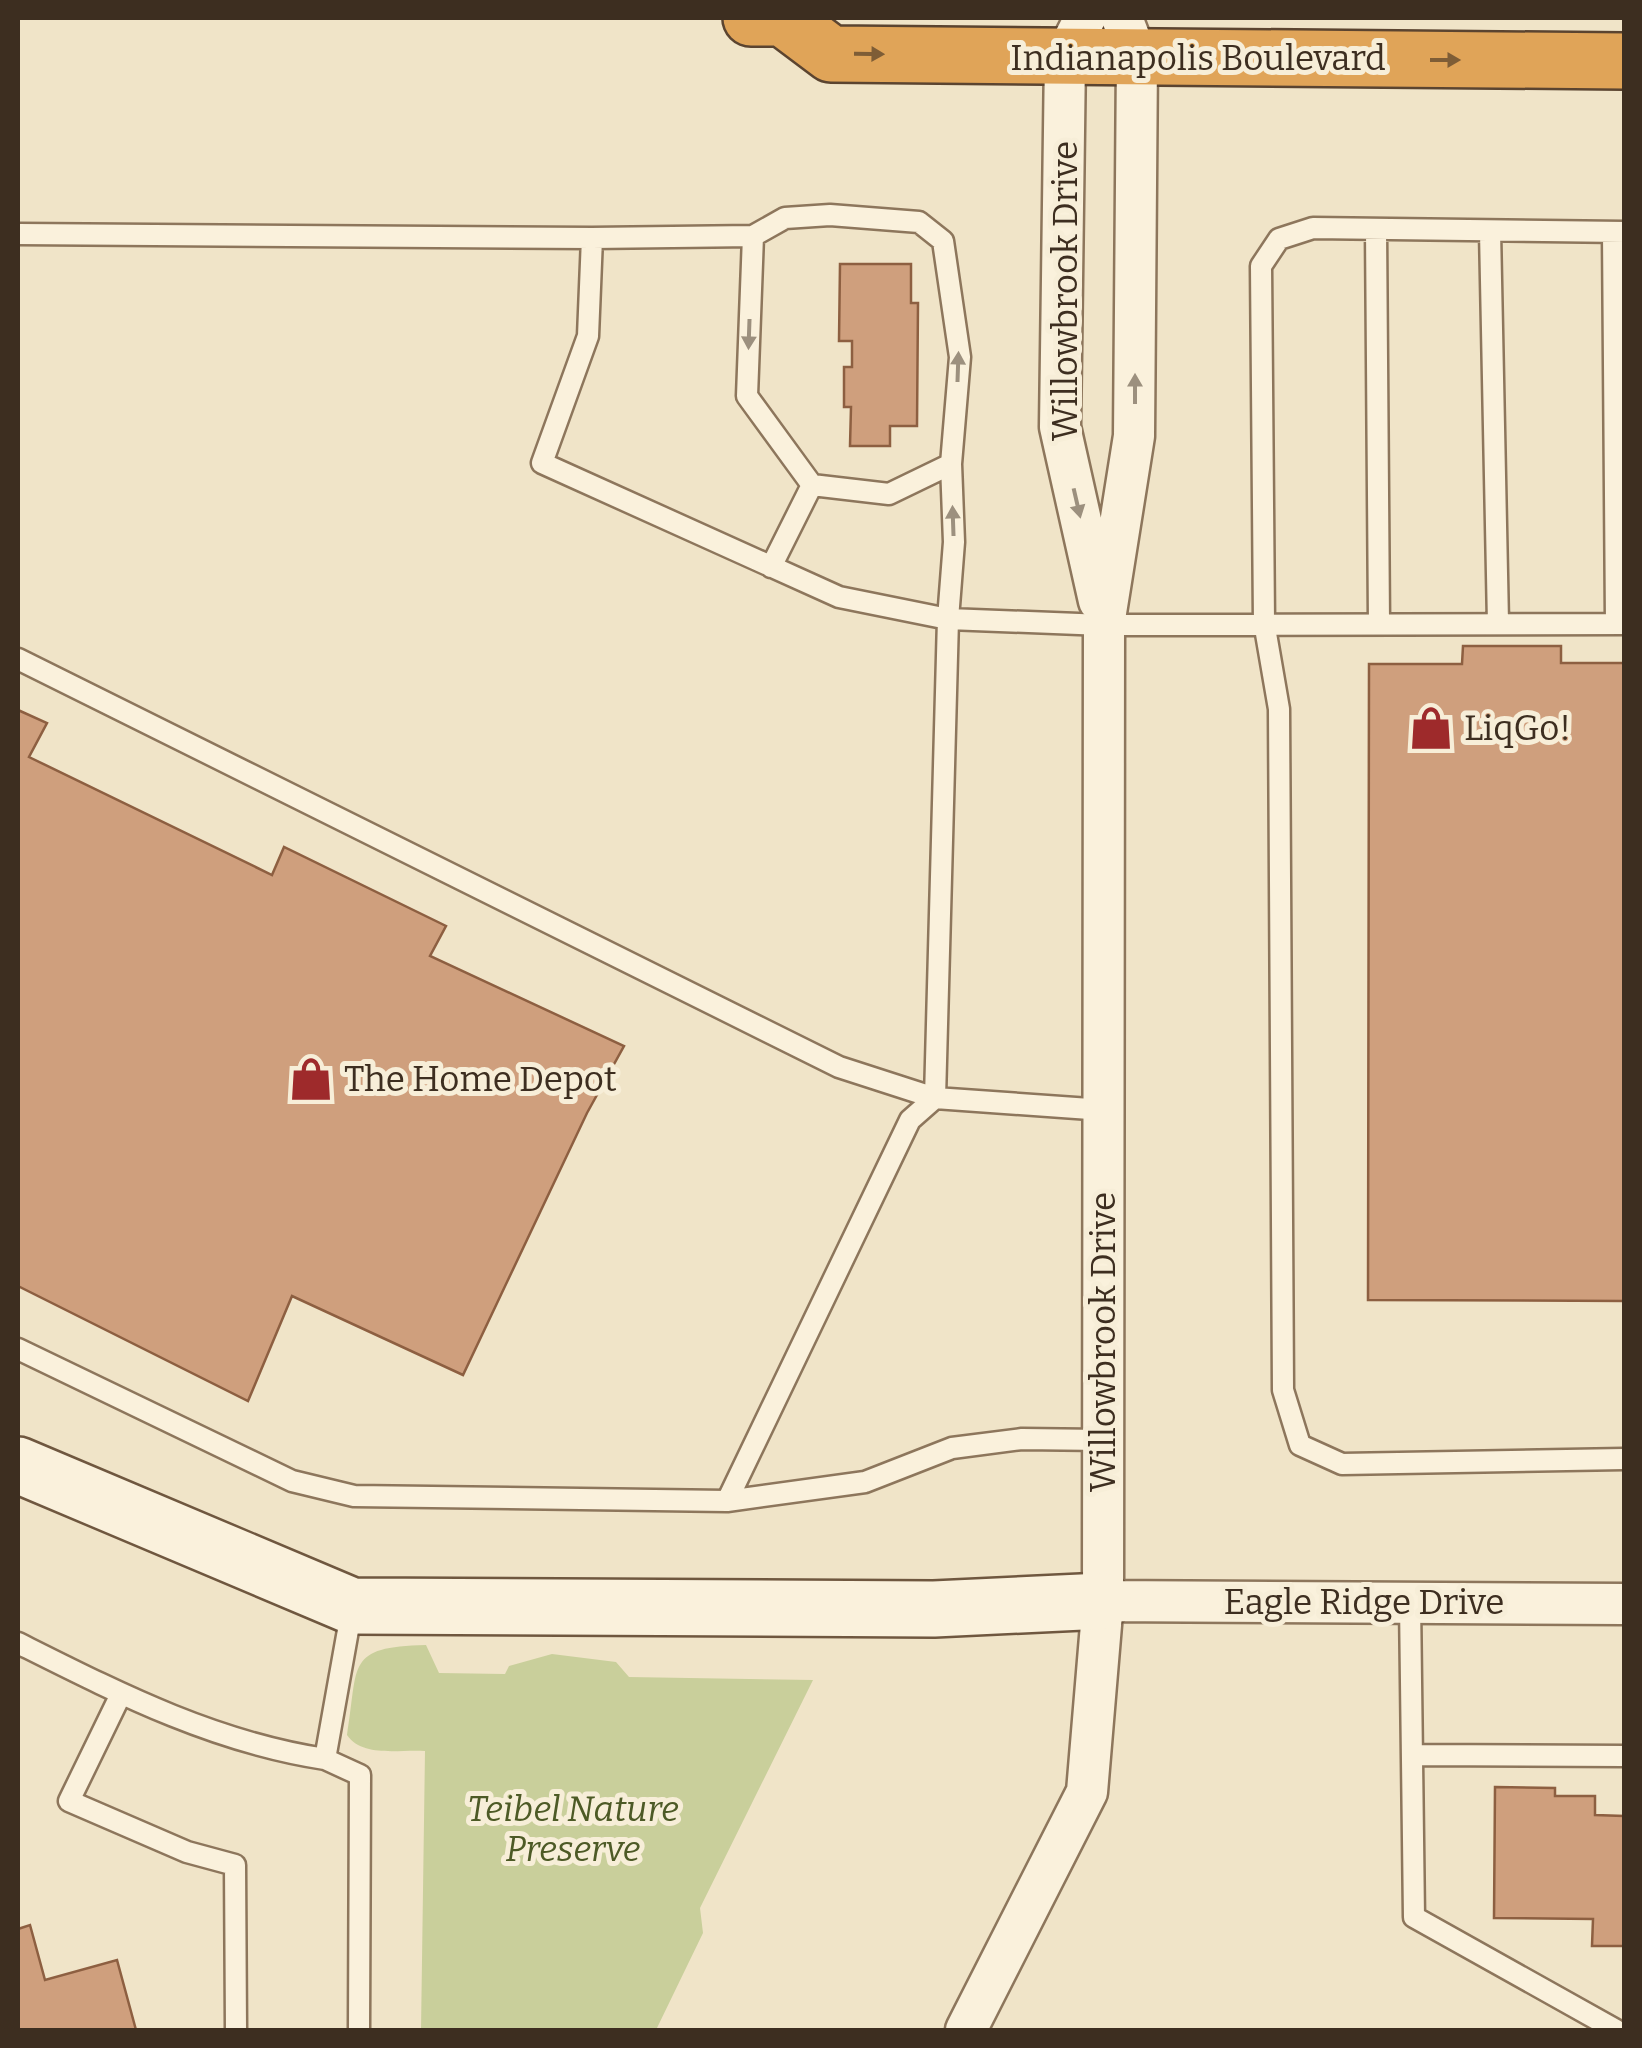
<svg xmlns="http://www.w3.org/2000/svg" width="1642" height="2048" font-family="Bitter,serif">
	<rect width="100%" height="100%" fill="#f0e4c8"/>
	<path fill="#c9cf9b" d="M426,1645L439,1673L505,1674L509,1666L552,1654L616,1662L629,1677L813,1680L700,1908L703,1933L656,2030H421L425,1751C399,1749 363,1758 347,1735C359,1664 345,1647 426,1645Z"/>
	<path fill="#cf9f7d" stroke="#8d5f41" stroke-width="2.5" d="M840,264H911V303H918L917,426H890V446H850L851,407H844V367H852V341H839Z
		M1463,646H1561V663H1624V1301L1368,1300L1369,664H1462Z
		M18,710L47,723L29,757L272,875L284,847L446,926L430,956L624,1046L587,1113L463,1375L292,1296L248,1401L18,1286Z
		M1495,1787L1555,1788V1796H1595V1815L1624,1816V1946H1592L1593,1919L1494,1918Z
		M30,1925L45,1980L117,1960L136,2030H18V1929Z"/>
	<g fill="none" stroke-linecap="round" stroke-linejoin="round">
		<g stroke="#8d765c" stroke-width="25">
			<path id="lane" d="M1376,229L1379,623
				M1490,231L1498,623
				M1613,232L1616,624
				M1624,232L1313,228L1279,239L1261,266L1264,622L1279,709L1283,1390L1300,1445L1342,1464L1624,1459
				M18,234L592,238L588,336L542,463L839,597L948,619L1104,625L1624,624
				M753,236L747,396L812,485
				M592,238L753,236L785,218L830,215L919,222L943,241L960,357L951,464
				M18,659L839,1067L935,1098L948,619L954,542L951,464L889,494L812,485L771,567
				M18,1349L292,1481L354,1496L727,1501
				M1103,1440L1022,1439L952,1448L865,1482L727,1501L910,1120L935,1098L1104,1110
				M1410,1602L1414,1917L1616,2030
				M352,1608L325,1759L360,1775L359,2030
				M18,1643C118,1693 213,1742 325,1759
				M121,1694L69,1801L187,1852L235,1865L236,2030
				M1413,1755L1624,1756"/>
		</g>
		<g stroke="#8d765c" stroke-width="45">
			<path id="street" d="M1085,18L1065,57L1060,427L1099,601
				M1103,1601L1624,1604
				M966,2030L1087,1792L1103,1601L1104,625L1134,436L1137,57L1122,18"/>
		</g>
		<g stroke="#6f573f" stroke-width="60">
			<path id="secondary" d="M18,1465L352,1606L934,1609L1103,1601"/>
		</g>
		<g stroke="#5b4430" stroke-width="60">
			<path id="highway" d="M751,18H783L831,54L1624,61"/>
		</g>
		<use href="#lane" stroke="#faf1dc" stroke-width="20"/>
		<use href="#street" stroke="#faf1dc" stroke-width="40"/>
		<use href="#secondary" stroke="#faf1dc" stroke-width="55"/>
		<use href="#highway" stroke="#e0a458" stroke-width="55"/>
	</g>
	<defs><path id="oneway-solid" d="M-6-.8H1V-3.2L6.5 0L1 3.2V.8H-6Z" transform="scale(2.5)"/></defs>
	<g fill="#7e5d36">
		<use href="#oneway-solid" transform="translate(869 54) rotate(1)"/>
		<use href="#oneway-solid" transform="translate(1445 60)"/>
	</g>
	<g fill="#9c907e">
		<use href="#oneway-solid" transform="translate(749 334) rotate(92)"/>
		<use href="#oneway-solid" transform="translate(958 367) rotate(-88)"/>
		<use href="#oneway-solid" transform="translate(1135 389) rotate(-90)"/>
		<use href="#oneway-solid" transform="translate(1077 503) rotate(77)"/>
		<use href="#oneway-solid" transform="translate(953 521) rotate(-92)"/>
	</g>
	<defs>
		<g id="shop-bare" transform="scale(3.45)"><path d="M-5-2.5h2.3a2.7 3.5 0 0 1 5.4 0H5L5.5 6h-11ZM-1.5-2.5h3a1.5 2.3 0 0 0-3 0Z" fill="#9e2a2b" stroke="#f7eed8" stroke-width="2.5" paint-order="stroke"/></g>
	</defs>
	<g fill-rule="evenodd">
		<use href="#shop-bare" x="1431" y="728"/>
		<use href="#shop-bare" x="311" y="1079"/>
	</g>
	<g text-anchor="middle" stroke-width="10" stroke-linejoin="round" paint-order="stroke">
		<g font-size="35" fill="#3d2e20" stroke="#f7eed8">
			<text x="1198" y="70">Indianapolis Boulevard</text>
			<text transform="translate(1065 291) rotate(-90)" y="12">Willowbrook Drive</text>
			<text transform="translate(1103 1342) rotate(-90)" y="12">Willowbrook Drive</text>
			<text x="1364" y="1614">Eagle Ridge Drive</text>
		</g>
		<g font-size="35" fill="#3d2e20" stroke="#f7eed8" text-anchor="start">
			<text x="1464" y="740">LiqGo!</text>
			<text x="344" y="1091">The Home Depot</text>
		</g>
		<g font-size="35" font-style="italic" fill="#4d5a26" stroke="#f7eed8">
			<text x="573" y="1821">Teibel Nature<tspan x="573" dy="40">Preserve</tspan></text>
		</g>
	</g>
	<rect width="1642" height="2048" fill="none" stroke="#3d2e20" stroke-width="40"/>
</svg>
